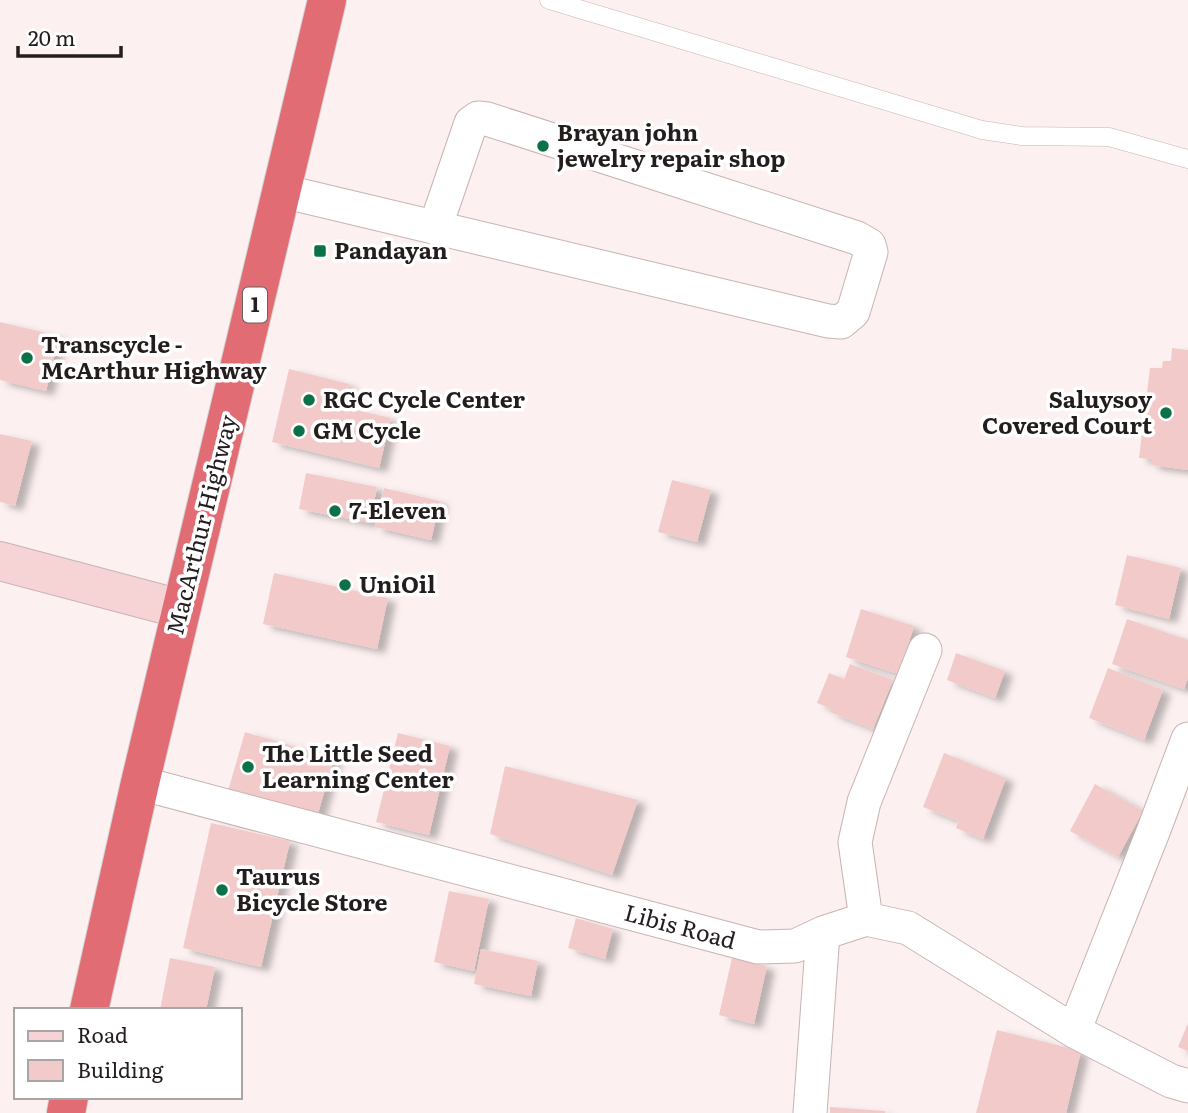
<svg xmlns="http://www.w3.org/2000/svg" width="1188" height="1113" font-family="Literata,serif">
	<defs>
		<filter id="shadow"><feDropShadow dx="8" dy="4.5" stdDeviation="3.5" flood-color="#0004"/></filter>
	</defs>
	<rect width="100%" height="100%" fill="#fdf0f0"/>
	<path fill="#f2caca" filter="url(#shadow)" d="M0,322L59,336L46,391L0,380Z
		M1172,348L1188,350V470L1151,465V459L1139,458L1150,368H1162L1163,361H1171Z
		M289,369L349,384L343,407L391,418L379,468L272,442Z
		M0,434L32,441L15,506L0,502Z
		M306,473L377,487L370,523L299,509Z
		M672,480L711,490L697,542L658,532Z
		M384,488L440,501L431,540L375,527Z
		M1127,555L1181,568L1169,619L1115,605Z
		M274,573L388,598L377,649L263,624Z
		M861,609L914,626L899,674L846,657Z
		M1127,619L1188,640V678L1184,689L1112,664Z
		M956,653L1005,671L995,698L947,680Z
		M850,664L893,680L873,729L830,712L832,709L817,703L829,673L844,679Z
		M1108,668L1163,690L1144,740L1089,718Z
		M245,732L334,758L317,817L228,791Z
		M398,733L450,746L429,835L376,822Z
		M944,753L1006,778L983,839L956,828L959,821L923,807Z
		M505,766L638,800L612,875L490,834Z
		M1095,784L1143,811L1118,857L1070,831Z
		M211,823L290,841L261,967L183,948Z
		M449,891L489,899L474,971L434,962Z
		M576,918L613,929L605,959L568,948Z
		M481,949L538,961L531,996L474,984Z
		M170,958L215,967L206,1010H160Z
		M732,958L767,966L754,1024L719,1015Z
		M1188,1023V1051L1178,1047Z
		M997,1030L1081,1051L1066,1113H976Z
		M830,1107L885,1111V1113H830Z"/>
	<g fill="none" stroke-linecap="round" stroke-linejoin="round">
		<g stroke="#c8b3b3" stroke-width="19">
			<path id="lane" d="M549,0L982,130L1022,136L1109,137L1188,159"/>
		</g>
		<g stroke="#c8b3b3" stroke-width="35">
			<path id="street" d="M282,191L828,321L841,322L853,312L871,252L869,245L857,238L487,119L478,118L471,123L435,228
				M140,783L758,947L795,946L823,933L866,919L908,928L1074,1031L1171,1081L1188,1086
				M866,919L855,842L864,802L925,650
				M1074,1031L1153,832L1188,739
				M810,1113L823,933"/>
		</g>
		<g stroke="#c8b3b3" stroke-width="40">
			<path id="secondary" d="M0,561L181,609"/>
		</g>
		<g stroke="#d3d2d2" stroke-width="40">
			<path id="highway" d="M89,1010L140,783L327,0
				M66,1113L69,1097"/>
		</g>
		<use href="#lane" stroke="#fff" stroke-width="18"/>
		<use href="#street" stroke="#fff" stroke-width="33"/>
		<use href="#secondary" stroke="#f6d3d5" stroke-width="38"/>
		<use href="#highway" stroke="#e26c74" stroke-width="38"/>
	</g>
	<g fill="#0a7149" stroke="#fff" stroke-width="2.5">
		<circle cx="543" cy="146" r="7"/>
		<rect x="313" y="244" width="14" height="14" rx="3.5"/>
		<circle cx="27" cy="358" r="7"/>
		<circle cx="309" cy="400" r="7"/>
		<circle cx="1166" cy="413" r="7"/>
		<circle cx="299" cy="431" r="7"/>
		<circle cx="335" cy="511" r="7"/>
		<circle cx="345" cy="585" r="7"/>
		<circle cx="248" cy="767" r="7"/>
		<circle cx="222" cy="890" r="7"/>
	</g>
	<g text-anchor="middle" stroke-width="7" stroke-linejoin="round" paint-order="stroke">
		<rect fill="#fff" stroke="#666161" stroke-width="2" x="243" y="287.5" width="24" height="35" rx="5"/>
		<g font-size="21" font-weight="bold" fill="#241d1d">
			<text x="255" y="312">1</text>
		</g>
		<g font-size="23" font-weight="bold" fill="#241d1d" stroke="#fff" text-anchor="start">
			<text x="557" y="141">Brayan john<tspan x="557" dy="26">jewelry repair shop</tspan></text>
			<text x="334" y="259">Pandayan</text>
			<text x="41" y="353">Transcycle -<tspan x="41" dy="26">McArthur Highway</tspan></text>
			<text x="323" y="408">RGC Cycle Center</text>
			<text x="1152" y="408" text-anchor="end">Saluysoy<tspan x="1152" dy="26">Covered Court</tspan></text>
			<text x="313" y="439">GM Cycle</text>
			<text x="349" y="519">7-Eleven</text>
			<text x="359" y="593">UniOil</text>
			<text x="262" y="762">The Little Seed<tspan x="262" dy="26">Learning Center</tspan></text>
			<text x="236" y="885">Taurus<tspan x="236" dy="26">Bicycle Store</tspan></text>
		</g>
		<g font-size="23" fill="#241d1d" stroke="#fff">
			<text transform="translate(202 525) rotate(-76)" y="8">MacArthur Highway</text>
			<text transform="translate(680 927) rotate(15)" y="8">Libis Road</text>
		</g>
	</g>
	<rect x="14" y="1008" width="228" height="91" fill="#ffffff" stroke="#a7a5a5" stroke-width="2"/>
	<rect x="28" y="1031" width="35" height="10" fill="#f6d3d5" stroke="#a7a5a5" stroke-width="2"/>
	<text x="77" y="1043" font-size="21" fill="#241d1d">Road</text>
	<rect x="28" y="1060" width="35" height="21" fill="#f2caca" stroke="#a7a5a5" stroke-width="2"/>
	<text x="77" y="1078" font-size="21" fill="#241d1d">Building</text>
	<path d="M18 46v10h103v-10" fill="none" stroke="#241d1d" stroke-width="3.5"/>
	<text x="28" y="46" font-size="21" fill="#241d1d" stroke="#ffffff" stroke-width="5" paint-order="stroke">20 m</text>
</svg>
